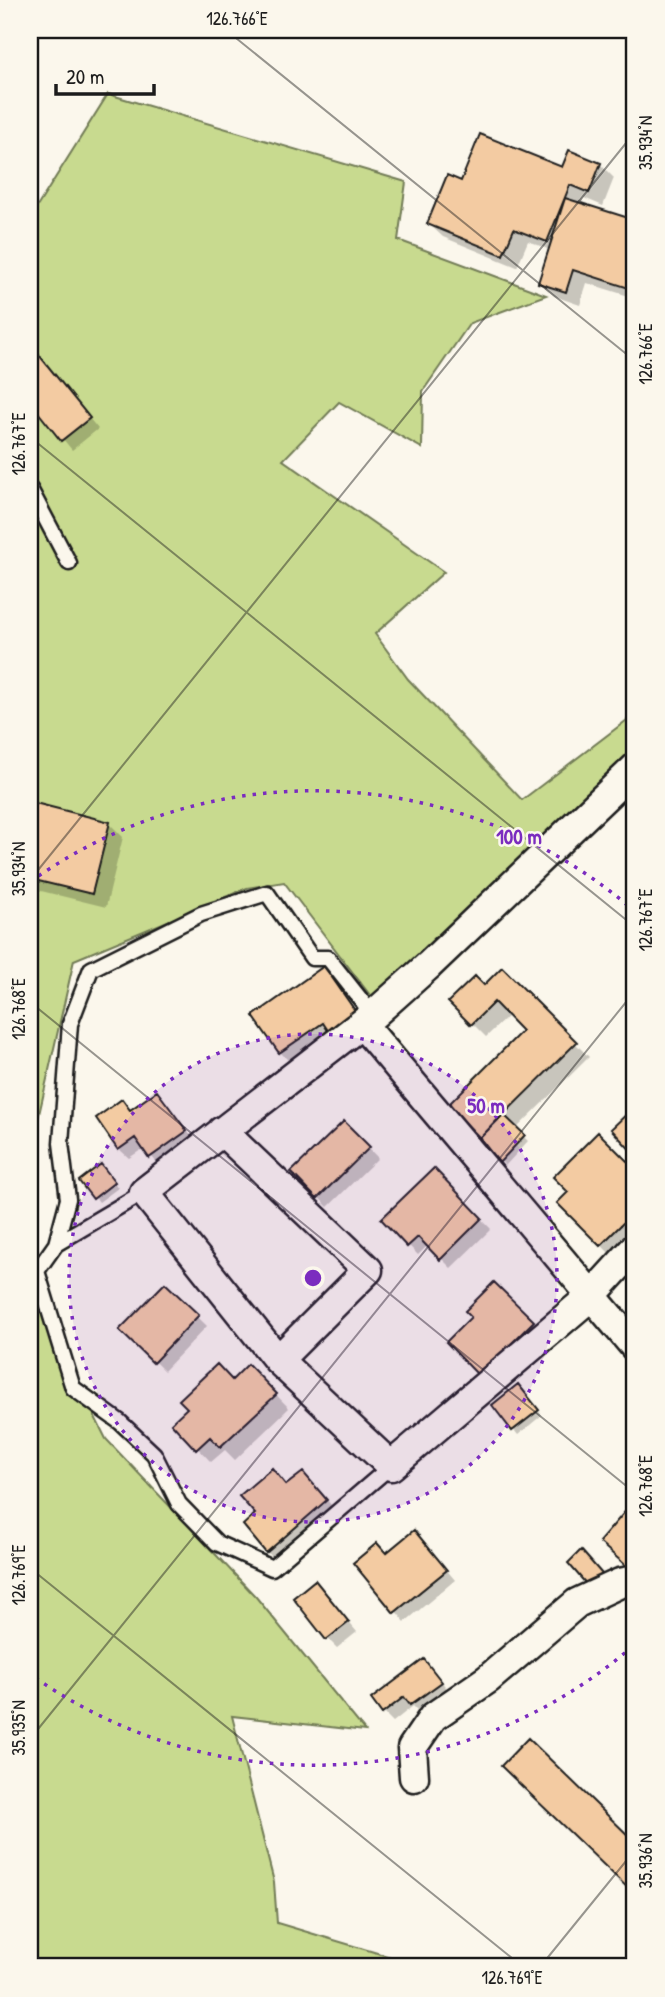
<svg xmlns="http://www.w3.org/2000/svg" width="665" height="1997" font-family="'Patrick Hand',sans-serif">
	<rect width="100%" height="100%" fill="#fbf7ec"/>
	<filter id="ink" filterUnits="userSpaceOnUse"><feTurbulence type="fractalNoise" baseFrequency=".0143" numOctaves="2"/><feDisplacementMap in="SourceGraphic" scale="14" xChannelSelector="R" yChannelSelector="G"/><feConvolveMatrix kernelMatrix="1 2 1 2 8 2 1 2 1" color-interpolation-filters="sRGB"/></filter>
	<g filter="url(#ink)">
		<path fill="#c8da8f" stroke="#727b56" stroke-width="2" d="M108,94L406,182L398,240L546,295L470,323L423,391L422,448L339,402L283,460L444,572L375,634L408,679L522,800L635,714V754L373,999L284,882L247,888L74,960L30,1154V218Z
			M30,1287L106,1439L256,1597L365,1731L232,1716L274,1882L277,1923L424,1967H30Z"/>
		<path fill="#0003" d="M600,164L614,178L603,206L584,198L581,205L635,222V298L587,283L580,305L554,296L540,283L550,250L528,241L517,267L443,237L429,224L462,183Z
			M35,352L98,429L72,450L30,399V356Z
			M37,805L109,823L123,837L106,907L33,889L30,886V833Z
			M324,968L334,978L365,1023L332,1033L290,1062L280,1052Z
			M502,970L589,1057L516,1129L528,1141L505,1166L483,1138L525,1031L509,1015L486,1037L451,1002L484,987Z
			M157,1093L195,1141L160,1166L144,1148L129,1158L119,1149L122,1101L131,1111Z
			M344,1123L378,1158L328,1207L294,1172Z
			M598,1134L635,1172V1238L615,1259L560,1203L570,1192Z
			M106,1171L118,1188L99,1202L82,1181Z
			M434,1171L491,1229L451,1268L428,1245L418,1255L383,1219Z
			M494,1284L542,1332L490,1384L474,1317Z
			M165,1285L207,1326L164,1371L122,1330Z
			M248,1366L289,1408L235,1460L225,1450L211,1462L174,1423L232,1382Z
			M522,1391L542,1415L518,1435L494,1405Z
			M313,1483L336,1511L277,1561L267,1552L287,1487Z
			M423,1542L455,1580L405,1622L355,1563Z
			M315,1582L357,1632L337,1648L328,1639Z
			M424,1661L450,1692L421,1714L413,1706L393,1722L383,1712Z"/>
		<path fill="#f3cba2" stroke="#1c1c1c" stroke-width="2" d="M635,34V49L629,37Z
			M480,134L562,167L569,150L601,163L589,193L570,185L547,242L514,229L503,255L427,224L447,175L461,181Z
			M565,198L635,220V290L573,270L566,292L538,283Z
			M35,350L90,418L61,441L30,402V354Z
			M35,803L110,822L92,894L30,879V826Z
			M324,966L356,1012L329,1032L323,1023L279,1053L253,1016Z
			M502,967L577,1042L480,1138L448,1105L522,1031L494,1002L471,1025L448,1002L475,976L484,985Z
			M157,1091L187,1131L149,1158L135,1138L118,1150L96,1118L122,1099L130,1110Z
			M633,1108L635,1111V1155L611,1129Z
			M503,1114L525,1135L499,1163L480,1138Z
			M344,1121L370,1147L317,1199L291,1172Z
			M598,1132L635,1169V1211L600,1246L557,1203L568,1192L553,1177Z
			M101,1164L115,1182L93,1199L79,1181Z
			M434,1168L482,1218L440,1260L418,1237L407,1247L381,1219Z
			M494,1282L534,1321L479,1376L446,1342L471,1317L465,1311Z
			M165,1283L199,1315L153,1363L119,1330Z
			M217,1364L232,1380L248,1364L277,1394L220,1447L210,1437L196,1450L171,1423L187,1408L179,1400Z
			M518,1384L539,1410L512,1431L492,1405Z
			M272,1468L286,1485L303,1472L327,1500L266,1553L243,1525L255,1514L239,1496Z
			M635,1500V1563L630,1569L599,1542Z
			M414,1530L447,1570L394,1613L353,1563L377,1543L386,1553Z
			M581,1550L602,1574L588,1586L568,1563Z
			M315,1580L349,1622L326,1640L293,1598Z
			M424,1659L442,1682L410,1705L404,1697L382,1714L371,1699Z
			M528,1738L635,1842V1895L501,1766Z"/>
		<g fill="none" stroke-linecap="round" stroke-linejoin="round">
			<g stroke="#1c1c1c" stroke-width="19">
				<path id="service" d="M30,489L69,563
					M144,1192L56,1244L37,1271L73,1388L120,1422L154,1454L179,1504L217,1543L272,1568L391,1466
					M56,1244L68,1199L61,1143L70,1024L91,969L201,914L267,893L312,958H328L373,1015"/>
			</g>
			<g stroke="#1c1c1c" stroke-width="33">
				<path id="minor" d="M635,768L429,965L373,1015L144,1192L278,1360L391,1466L591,1296L635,1248
					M362,1024L635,1347
					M222,1131L368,1270L278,1360
					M414,1777L412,1748L433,1717L488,1679L577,1603L620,1583L635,1580"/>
			</g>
			<use href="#service" stroke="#fbf7ec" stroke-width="14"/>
			<use href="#minor" stroke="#fbf7ec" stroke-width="28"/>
		</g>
	</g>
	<path fill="none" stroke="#1c1c1c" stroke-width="2" stroke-opacity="0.45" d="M226,30L635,361M30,437L635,927M30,880L635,132M30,1002L635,1493M30,1568L523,1967M30,1739L635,991M540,1967L635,1850"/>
	<circle cx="313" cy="1278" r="244" fill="#7b2cbf" fill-opacity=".12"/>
	<g fill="none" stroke="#7b2cbf" stroke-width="3.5" stroke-dasharray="3.5 7">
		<circle cx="313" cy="1278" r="244"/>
		<path d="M633 1646A487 487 0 0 1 30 1674M30 882A487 487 0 0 1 633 910"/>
	</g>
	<circle cx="313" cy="1278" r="10" fill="#7b2cbf" stroke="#fbf7ec" stroke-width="3.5"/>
	<g font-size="21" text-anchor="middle" font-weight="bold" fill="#7b2cbf" stroke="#fbf7ec" stroke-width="5" stroke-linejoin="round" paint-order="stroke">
		<text x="519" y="844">100 m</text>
		<text x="486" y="1113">50 m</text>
	</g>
	<rect width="665" height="1997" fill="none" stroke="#fbf7ec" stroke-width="77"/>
	<path d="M56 84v10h98v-10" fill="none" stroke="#1c1c1c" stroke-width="3.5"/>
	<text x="66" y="84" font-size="21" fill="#1c1c1c" stroke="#fbf7ec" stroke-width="5" paint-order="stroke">20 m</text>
	<rect x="38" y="38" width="588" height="1920" fill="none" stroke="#1c1c1c" stroke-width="2.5"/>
	<g font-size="18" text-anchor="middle" fill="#1c1c1c">
		<text x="237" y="25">126.766°E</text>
		<text transform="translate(646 143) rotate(-90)" y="6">35.934°N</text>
		<text transform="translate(646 354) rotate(-90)" y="6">126.766°E</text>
		<text transform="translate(19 444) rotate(-90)" y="6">126.767°E</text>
		<text transform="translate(19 869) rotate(-90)" y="6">35.934°N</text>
		<text transform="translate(646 920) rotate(-90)" y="6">126.767°E</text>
		<text transform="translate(19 1009) rotate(-90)" y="6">126.768°E</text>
		<text transform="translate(646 1486) rotate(-90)" y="6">126.768°E</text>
		<text transform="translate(19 1575) rotate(-90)" y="6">126.769°E</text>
		<text transform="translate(19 1728) rotate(-90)" y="6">35.935°N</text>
		<text transform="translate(646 1861) rotate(-90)" y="6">35.936°N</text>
		<text x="512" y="1984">126.769°E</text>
	</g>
</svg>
